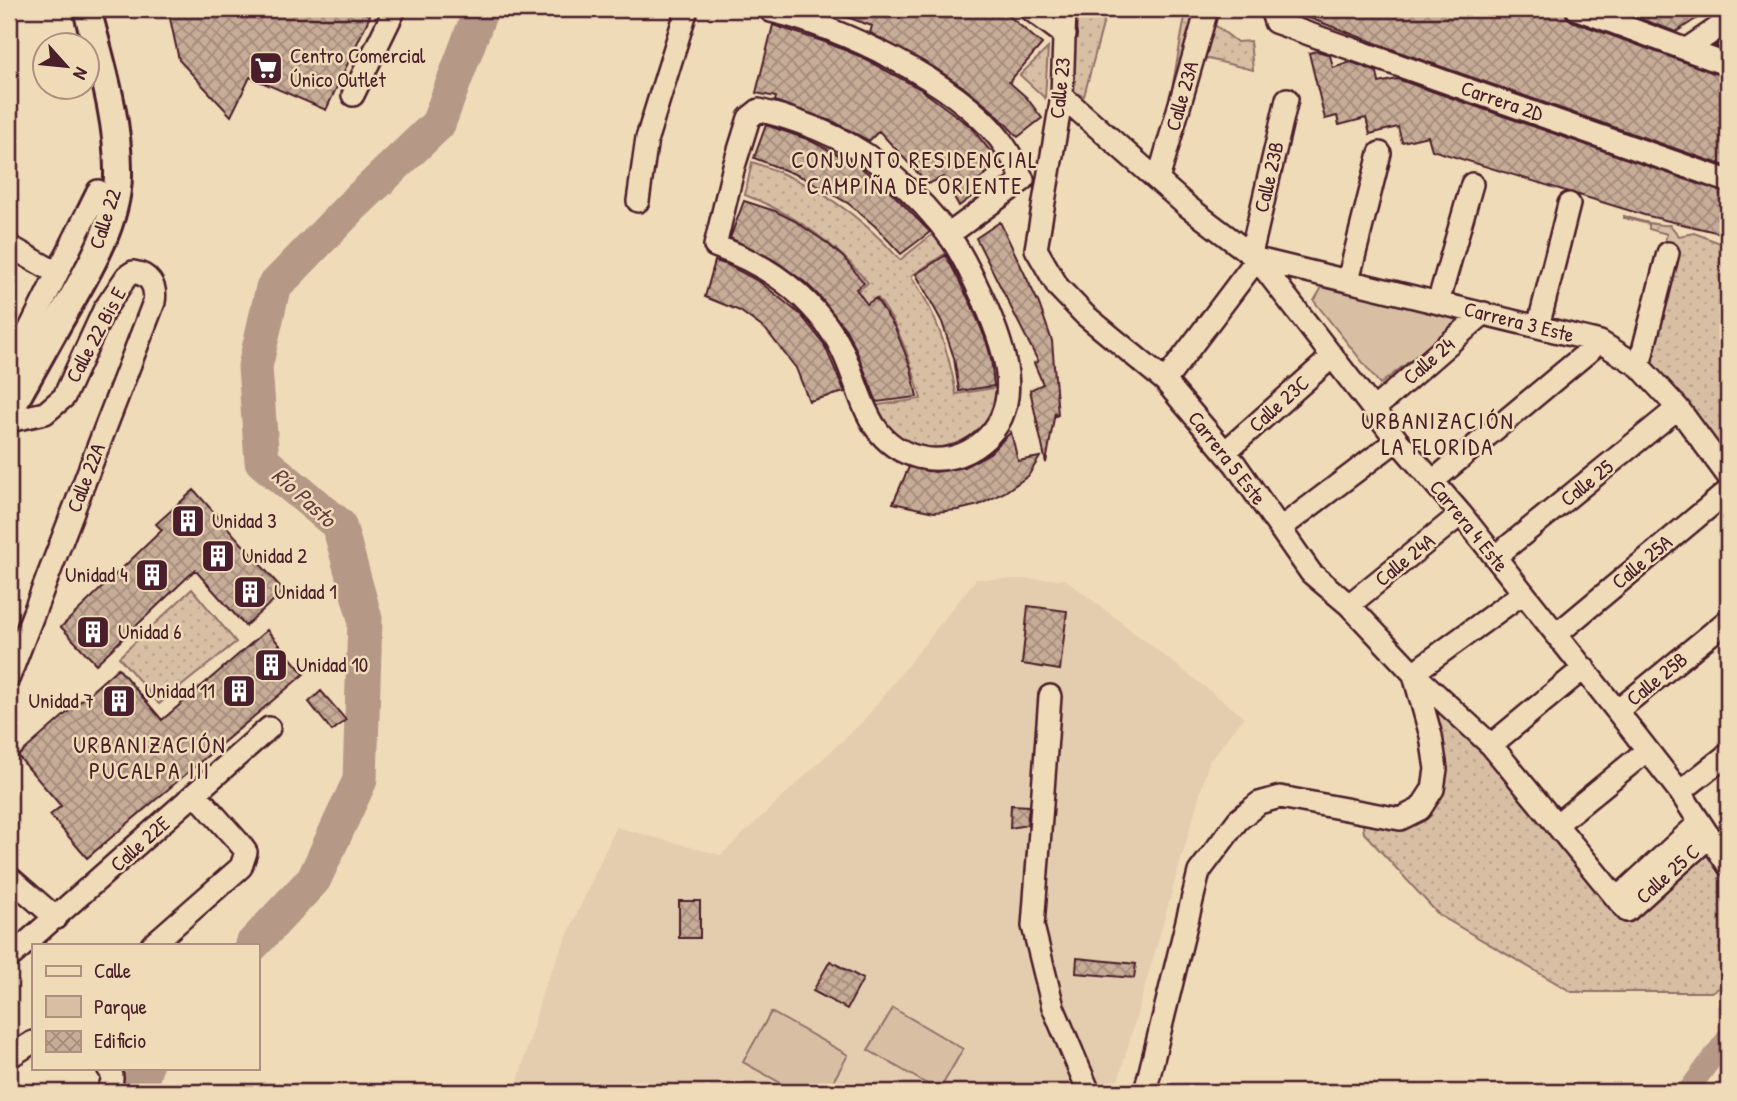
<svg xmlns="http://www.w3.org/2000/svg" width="1737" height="1101" font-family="'Patrick Hand',sans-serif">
	<defs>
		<pattern id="grass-dots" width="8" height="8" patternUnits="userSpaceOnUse" patternTransform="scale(1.75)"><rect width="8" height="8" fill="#d8bfa4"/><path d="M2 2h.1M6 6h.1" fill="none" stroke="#bba48d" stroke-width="1.8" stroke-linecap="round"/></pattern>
		<pattern id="building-cross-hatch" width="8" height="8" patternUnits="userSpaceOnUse" patternTransform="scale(1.75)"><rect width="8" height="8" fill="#c7ac97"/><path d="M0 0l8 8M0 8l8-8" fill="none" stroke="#a48b7b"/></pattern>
	</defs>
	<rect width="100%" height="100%" fill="#f0dbb9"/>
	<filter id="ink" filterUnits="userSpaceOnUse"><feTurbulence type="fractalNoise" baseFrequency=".0143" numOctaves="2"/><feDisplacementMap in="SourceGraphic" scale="14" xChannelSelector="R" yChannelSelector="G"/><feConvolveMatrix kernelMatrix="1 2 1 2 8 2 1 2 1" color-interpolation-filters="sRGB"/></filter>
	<g filter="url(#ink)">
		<path fill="#e4cdaf" d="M976,579H1065L1244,717L1209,762L1115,1092H515L544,987L616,827L721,855L864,720Z"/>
		<path fill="url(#grass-dots)" stroke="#916f68" stroke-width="2" d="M1068,9H1107L1084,96L1066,91Z
			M1179,9H1194L1237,42L1250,41L1253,70L1196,56L1160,156L1186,11Z
			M1048,48L1045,98L1020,75Z
			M752,162C812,182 859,213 900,260L938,230L952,249L911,276C936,312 949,351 956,394L1000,387L990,422L970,441L941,450L921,449L891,434L872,406L921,399C912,365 900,327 878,298L839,325L829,312L868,283C834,242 795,214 745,195Z
			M1624,216C1636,220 1658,226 1670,225L1679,236L1694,233L1728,246V459L1635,347L1667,234L1649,229V224L1624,218Z
			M192,589L236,642L159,704L119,657Z
			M1418,663L1487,727L1489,752L1628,900L1713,825L1728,848V984L1711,992H1572L1439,915L1364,833L1362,819L1382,822L1440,783Z"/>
		<path fill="#d8bfa4" stroke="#916f68" stroke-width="2" d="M1325,282L1466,318L1380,384L1314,301Z
			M893,1008L963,1049L939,1091L868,1050Z
			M771,1012L848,1055L827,1092H797L743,1062Z"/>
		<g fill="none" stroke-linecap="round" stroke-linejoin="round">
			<path stroke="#b59886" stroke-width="21" d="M1687,1092L1728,1037"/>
			<path stroke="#b59886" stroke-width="35" d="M252,945L314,879L360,780L365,619L339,525L262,461L255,367L273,288L350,208L438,124L481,9
				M138,1092L145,1068"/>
		</g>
		<path fill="url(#building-cross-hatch)" stroke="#4a1f2b" stroke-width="2" d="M168,9H358L370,16L326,110L250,77L231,116L179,60Z
			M830,9H1001L1042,44L1009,82L1026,97L1042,118L1018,137L994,112L962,86L932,66L870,33L872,26L830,11Z
			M1291,9H1564L1567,17L1572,21L1728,78V167L1402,53L1291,11Z
			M1614,9H1711L1676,32Z
			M773,25L825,42L857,55L919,88L970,126L1000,163L973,184L979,191L959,206L943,177L928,184L879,131L869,141L834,122L775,101L776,97L756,93Z
			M1728,37V51L1715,46Z
			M1317,51L1330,55L1333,68L1351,62L1377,72L1379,83L1397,79L1728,194V235L1644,215L1432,150L1428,136L1402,142L1398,127L1370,134L1366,118L1339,125L1337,116L1325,119L1309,53Z
			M766,125L807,139L855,163L890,191L930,232L901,254L875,226L849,204L802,177L754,158Z
			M744,201L775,211L795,221L827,243L844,258L864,283L856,289L867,304L876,298L895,328L911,368L917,397L877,402L855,347L846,330L821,298L806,283L774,260L730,238Z
			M1000,222L1039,304L1052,341L1058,415L1056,416L1055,412L1046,463L1030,390L1043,384L1034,363L1038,361L976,238Z
			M946,255L972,306L986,340L991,358L994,386L959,391L954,358L942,322L916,274Z
			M715,261L728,265L760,282L801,315L824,344L845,392L809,401L796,368L766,330L740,311L705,297Z
			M1011,432L1018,461L1040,457L1028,476L1005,492L979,505L958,510L934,512L893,503L909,467L935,472L964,467L990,453Z
			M194,490L284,591L245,626L195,570L96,664L61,627L162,530L156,524Z
			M1028,606L1067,611L1060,670L1022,664Z
			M267,630L304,674L87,858L50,815L61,806L18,756L118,668L162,720Z
			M321,691L346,720L332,731L309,702Z
			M1011,805L1029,806L1027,825L1010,828Z
			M679,901H700V938H679Z
			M1077,958L1136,964L1134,978L1076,973Z
			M830,961L863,979L847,1009L813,991Z"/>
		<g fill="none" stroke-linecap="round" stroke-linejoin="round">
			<g stroke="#4a1f2b" stroke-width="26">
				<path id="minor" d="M1030,9L1065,35
					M1065,9L1062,96L1036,249L1058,287L1085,315L1165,381L1235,464L1311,573L1349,605L1413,673L1491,745L1627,911L1710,836
					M1271,9L1275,22L1728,181
					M1577,9L1728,65
					M771,11C841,27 954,81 999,138C1009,151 1017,166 1023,180L948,235
					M1687,49L1728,21
					M353,95L395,9
					M1062,96L1187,206L1257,259L1397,440L1461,514L1617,711L1680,792L1728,865
					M759,110C806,122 855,141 891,174C913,193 935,216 952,240C965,259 974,280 984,301C1003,344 1027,405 982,442C964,457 940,463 918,457C859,442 862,379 835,337C806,292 764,263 715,246L734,166L749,118Z
					M1158,180L1206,13
					M638,201L647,138L687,9
					M9,246L57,273
					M1251,254L1287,99
					M1348,281L1380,153
					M1438,303L1472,184
					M1538,327L1569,204
					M1639,366L1668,253
					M9,371L98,191
					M1165,381L1257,259L1600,342L1639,366L1678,408L1728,476
					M1374,409L1484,313
					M9,421L45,413L64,397L104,310L127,276L133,272C149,274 157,286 154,302L9,677
					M1225,452L1333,356
					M1433,481L1600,342
					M1281,528L1397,440
					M1495,557L1678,408
					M1349,605L1461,514
					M1557,634L1728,491
					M1413,673L1523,593
					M1050,696L1033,926L1053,1007L1089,1092
					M1617,711L1728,620
					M1491,745L1584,668
					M1680,792L1728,754
					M1556,825L1646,751
					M9,877L56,918
					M1623,893L1700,822
					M152,945L241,867L246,852L241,845L196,794
					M9,958L269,728
					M9,1057L33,1042
					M107,1092C112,1084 115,1076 108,1068
					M1145,1092L1199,872L1238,820L1259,803L1280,797L1400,819L1420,809L1433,789L1436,769L1431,736L1414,675"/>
			</g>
			<g stroke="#4a1f2b" stroke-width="32">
				<path id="major" d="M9,411C26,380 44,349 61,318C85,276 117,226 118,176C119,119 101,64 87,9"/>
			</g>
			<use href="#minor" stroke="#f0dbb9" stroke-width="21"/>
			<use href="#major" stroke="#f0dbb9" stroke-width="26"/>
		</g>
	</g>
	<defs>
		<g id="supermarket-square" transform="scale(1.75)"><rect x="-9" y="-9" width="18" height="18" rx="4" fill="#4a1f2b" stroke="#f0dbb9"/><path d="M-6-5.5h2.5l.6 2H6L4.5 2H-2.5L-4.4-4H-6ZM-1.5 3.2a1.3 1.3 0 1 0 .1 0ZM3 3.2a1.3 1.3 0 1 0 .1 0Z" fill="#fff"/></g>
		<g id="building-square" transform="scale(1.75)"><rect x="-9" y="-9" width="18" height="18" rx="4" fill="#4a1f2b" stroke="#f0dbb9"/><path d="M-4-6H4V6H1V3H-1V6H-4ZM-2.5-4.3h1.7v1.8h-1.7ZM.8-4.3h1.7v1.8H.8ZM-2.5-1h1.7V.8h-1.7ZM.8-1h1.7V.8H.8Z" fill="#fff"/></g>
	</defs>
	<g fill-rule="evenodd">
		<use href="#supermarket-square" x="266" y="68"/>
		<use href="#building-square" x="188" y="521"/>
		<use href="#building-square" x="218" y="556"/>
		<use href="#building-square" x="152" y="575"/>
		<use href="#building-square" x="250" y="592"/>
		<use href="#building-square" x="93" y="632"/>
		<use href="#building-square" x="271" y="665"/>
		<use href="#building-square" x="239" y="691"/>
		<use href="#building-square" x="119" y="701"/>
	</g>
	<g text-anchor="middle" stroke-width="5" stroke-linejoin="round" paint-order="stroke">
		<g font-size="21" fill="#4a1f2b" stroke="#f0dbb9" text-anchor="start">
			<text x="290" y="63">Centro Comercial<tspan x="290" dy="24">Único Outlet</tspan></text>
			<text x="212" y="528">Unidad 3</text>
			<text x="242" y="563">Unidad 2</text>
			<text x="128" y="582" text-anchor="end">Unidad 4</text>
			<text x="274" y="599">Unidad 1</text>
			<text x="118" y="639">Unidad 6</text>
			<text x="296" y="672">Unidad 10</text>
			<text x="215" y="698" text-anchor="end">Unidad 11</text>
			<text x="94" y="708" text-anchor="end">Unidad 7</text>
		</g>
		<g font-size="21" fill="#4a1f2b" stroke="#f0dbb9">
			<text transform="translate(1060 88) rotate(-84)" y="7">Calle 23</text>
			<text transform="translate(1182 96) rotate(-74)" y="7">Calle 23A</text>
			<text transform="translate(1502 101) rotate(19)" y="7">Carrera 2D</text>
			<text transform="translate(1269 177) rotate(-77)" y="7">Calle 23B</text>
			<text transform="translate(105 219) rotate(-72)" y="7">Calle 22</text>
			<text transform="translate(1519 322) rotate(14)" y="7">Carrera 3 Este</text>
			<text transform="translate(96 335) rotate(-62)" y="7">Calle 22 Bis E</text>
			<text transform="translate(1429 361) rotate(-41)" y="7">Calle 24</text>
			<text transform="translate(1279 404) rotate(-42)" y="7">Calle 23C</text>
			<text transform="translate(1227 458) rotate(52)" y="7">Carrera 5 Este</text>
			<text transform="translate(86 478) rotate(-69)" y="7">Calle 22A</text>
			<text transform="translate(1587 483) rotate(-39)" y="7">Calle 25</text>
			<text transform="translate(1469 526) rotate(51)" y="7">Carrera 4 Este</text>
			<text transform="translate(1405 560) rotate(-39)" y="7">Calle 24A</text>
			<text transform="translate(1642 562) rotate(-40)" y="7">Calle 25A</text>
			<text transform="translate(1657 679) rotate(-39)" y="7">Calle 25B</text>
			<text transform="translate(140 844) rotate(-42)" y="7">Calle 22E</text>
			<text transform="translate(1668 874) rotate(-42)" y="7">Calle 25 C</text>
		</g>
		<g font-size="23" letter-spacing="2" fill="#4a1f2b" stroke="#f0dbb9">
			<text x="915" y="168">CONJUNTO RESIDENCIAL<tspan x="915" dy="26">CAMPIÑA DE ORIENTE</tspan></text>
			<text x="1438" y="429">URBANIZACIÓN<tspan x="1438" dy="26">LA FLORIDA</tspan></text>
			<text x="150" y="753">URBANIZACIÓN<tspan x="150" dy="26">PUCALPA III</tspan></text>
		</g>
		<g font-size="23" font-style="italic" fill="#653d42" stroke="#f0dbb9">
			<text transform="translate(304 497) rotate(42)" y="8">Río Pasto</text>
		</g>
	</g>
	<rect width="1737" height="1101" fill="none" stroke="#f0dbb9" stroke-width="35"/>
	<rect x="18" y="18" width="1702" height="1066" fill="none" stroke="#4a1f2b" stroke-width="2.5" filter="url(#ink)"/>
	<rect x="32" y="944" width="228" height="126" fill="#f0dbb9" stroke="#ae9080" stroke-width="2"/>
	<rect x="46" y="966" width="35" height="10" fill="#f0dbb9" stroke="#ae9080" stroke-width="2"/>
	<text x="94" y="978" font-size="21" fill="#4a1f2b">Calle</text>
	<rect x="46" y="996" width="35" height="21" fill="#d8bfa4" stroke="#ae9080" stroke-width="2"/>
	<text x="94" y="1014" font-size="21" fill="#4a1f2b">Parque</text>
	<rect x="46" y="1031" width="35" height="21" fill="url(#building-cross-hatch)" stroke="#ae9080" stroke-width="2"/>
	<text x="94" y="1048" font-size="21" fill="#4a1f2b">Edificio</text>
	<g transform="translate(66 66) rotate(117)"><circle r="33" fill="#f0dbb9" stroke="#ae9080" stroke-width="2"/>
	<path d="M0-5L12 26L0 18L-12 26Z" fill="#4a1f2b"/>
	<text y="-10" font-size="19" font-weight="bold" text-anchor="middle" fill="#4a1f2b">N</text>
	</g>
</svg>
